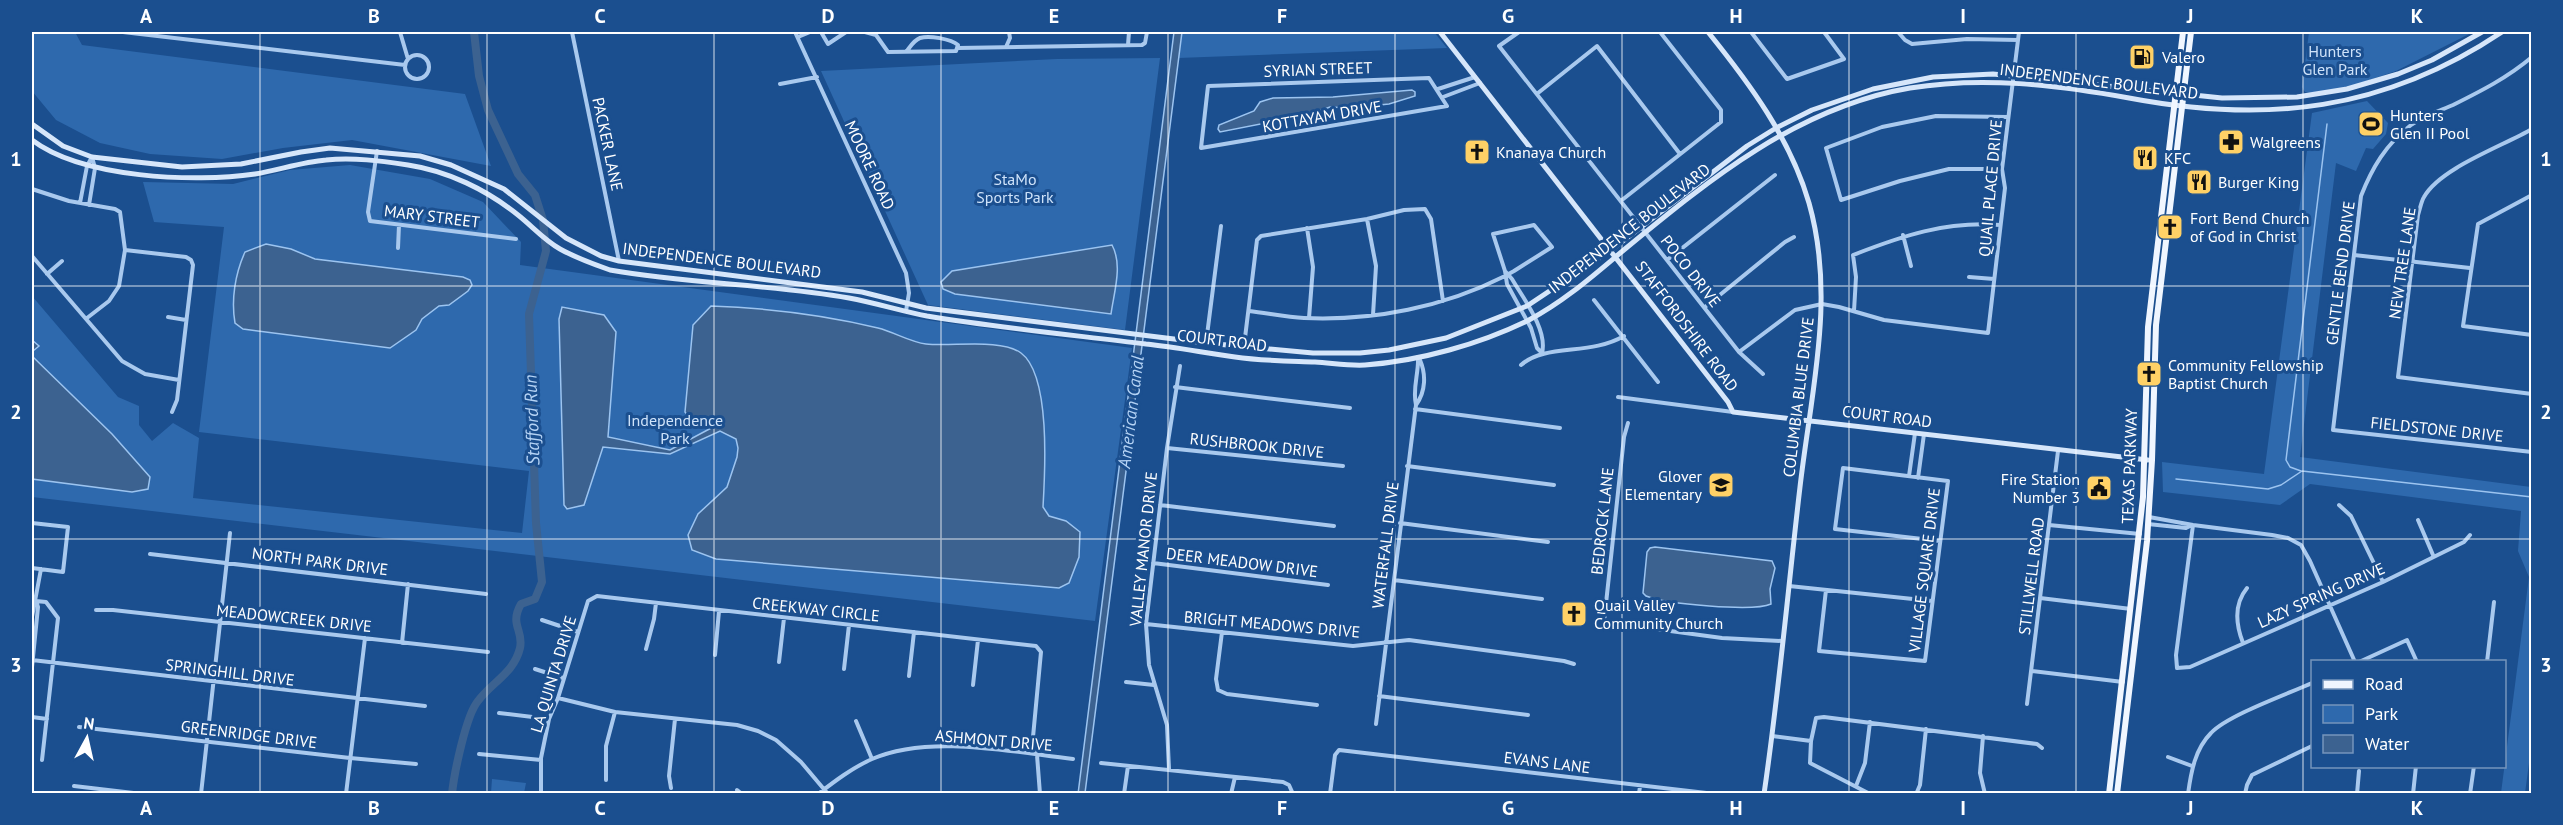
<svg xmlns="http://www.w3.org/2000/svg" width="2563" height="825" font-family="'PT Sans',sans-serif">
	<rect width="100%" height="100%" fill="#1b4f8f"/>
	<path fill="#2e69ad" d="M36,32H75L82,45L465,94L491,166L352,140L283,148L222,159L150,154L100,143L56,120L32,91V36Z
		M1182,32H1434L1447,48L1178,58Z
		M2309,32H2473L2396,71L2349,87L2311,93L2305,92L2302,87Z
		M1160,58L1125,330L928,305L821,71L1057,59Z
		M2367,101L2388,123L2386,134L2373,149L2366,148L2356,171L2336,163L2300,457L2531,487L2532,741L2525,793H2501L2529,577L2518,551L2521,511L2310,484L2280,505L2163,492L2162,462L2264,474L2312,113Z
		M350,165L430,179L483,202L521,242L520,265L1132,348L1095,621L32,497V296L118,397L139,406V425L152,441L173,423L199,438L193,498L522,533L529,471L199,432L224,227L154,222L143,182L233,184L290,170Z
		M492,779L526,783L524,793H491Z"/>
	<path fill="#3c6290" stroke="#9cc4f0" stroke-width="1.5" d="M1174,32H1182L1085,793L1078,794Z
		M1412,90L1415,92V96L1389,104L1350,108L1330,107L1311,114L1220,132L1218,129L1219,125L1254,111L1260,102L1273,98L1333,97Z
		M266,244L291,249L315,259L463,277L470,280L472,285L468,291L449,305L439,306L422,319L416,330L390,348L243,329L235,323C231,300 235,274 245,252Z
		M1112,245C1123,265 1114,292 1111,314L955,294L943,289L941,282L952,271Z
		M711,306C766,308 825,315 878,328C894,332 910,342 926,344C951,347 1001,338 1021,353C1051,375 1045,473 1043,507L1049,516L1066,521L1080,532L1079,557L1069,583L1059,588L716,559L692,550L688,535L698,514L727,487L737,457L738,448L736,439L720,431L670,454L603,447L584,505L567,509L564,505L559,319L562,307L604,315L616,332L608,437L670,450L715,426L708,420L693,422L685,412L693,325Z
		M32,340L39,346L33,351V357L112,434L150,477L148,489L132,492L32,479Z
		M1655,547L1772,561L1775,568L1770,589L1771,604C1753,612 1666,604 1646,596L1643,593L1647,552L1650,548Z"/>
	<g fill="none" stroke-linecap="round" stroke-linejoin="round">
		<path stroke="#9cc4f0" stroke-width="1.5" d="M2301,471L2290,467L2286,460L2327,124
			M2176,479L2268,489L2281,485L2302,471L2532,497"/>
		<path stroke="#3c6290" stroke-width="8" d="M452,794C454,774 466,715 478,701C492,682 514,673 520,648C524,630 509,625 521,604L535,599L542,582L536,523L529,314L546,251L543,220L535,195L518,174L488,110L479,76L474,32"/>
		<path stroke="#a9c9ee" stroke-width="4" d="M123,32L405,65
			M400,32L408,59
			M572,32L619,261
			M795,32L906,273L909,293L906,311
			M821,32L828,44L846,32
			M865,32L876,35L888,52L956,51L958,45C951,39 929,35 920,38C914,40 910,47 906,52
			M1519,32L1499,46L1739,352L1763,374
			M1751,32L1787,79L1844,59L1824,32
			M1898,32L1905,40L1912,44L1967,39L2018,40
			M798,37L810,32
			M1128,45L1129,32
			M1006,47L1010,38L1009,32
			M958,48L1142,45L1145,43L1147,32
			M405 67a12 12 0 1 1 24 0a12 12 0 1 1-24 0Z
			M2532,57C2507,78 2481,91 2453,105C2439,111 2423,116 2411,125C2386,144 2372,168 2361,196L2333,430L2532,452
			M1429,78L1447,106L1201,148L1208,86Z
			M780,84L817,77
			M1438,89L1475,77
			M1538,93L1597,46L1680,154
			M1443,97L1480,83
			M2532,129C2503,146 2440,168 2424,197C2421,202 2420,209 2418,215L2398,377L2532,394
			M377,151L368,212L370,221L516,239
			M2002,169H1949L1900,181L1841,200L1826,148L1882,127L1936,116L2008,117
			M32,189L69,201L115,209L120,212L125,250L119,286L109,301L87,318
			M2532,195L2478,224L2463,326L2532,335
			M1622,200L1721,122V110L1660,32
			M80,203L87,166L92,157L95,168L89,205
			M1367,219L1376,266L1373,315
			M1307,228L1313,267L1309,318
			M1903,235L1911,266
			M398,248L399,225
			M125,250L186,257L191,260L193,265L177,400L172,412
			M2354,255L2470,268
			M32,256L122,361L145,374L179,380
			M1667,260L1775,175
			M47,274L62,261
			M1969,277L1994,279
			M1594,300L1658,382
			M1705,307L1785,242L1794,237
			M1249,311C1267,313 1286,317 1304,318C1374,321 1444,307 1505,276L1514,271L1552,247L1534,225L1493,234L1505,271L1507,284L1531,328L1537,348L1542,353C1548,330 1523,298 1512,279L1505,271
			M1854,311L1856,277L1853,255C1902,236 1945,221 2000,225
			M168,317L186,320
			M1206,343L1221,226
			M1244,346L1257,240L1261,236L1367,219L1404,210L1425,209L1431,219L1443,301
			M1739,352L1795,310L1822,304L1839,307L1884,320L1988,333L2005,188L2002,169L2019,32
			M1521,365C1546,343 1590,356 1624,336
			M1175,387L1350,408
			M1618,397L1733,412
			M1416,405C1426,391 1426,374 1420,360
			M1415,409L1560,428
			M1628,423L1624,437L1604,622L1722,638L1782,641
			M1167,448L1343,466
			M1407,466L1554,485
			M1909,476L1915,433
			M1918,478L1924,434
			M1160,505L1334,526
			M2339,505L2351,516L2383,582
			M2149,517L2193,525L2272,535L2288,538L2301,545L2310,561L2355,662
			M2418,520L2433,555
			M32,523L68,527L63,572L32,568
			M1400,523L1548,542
			M2148,524L2186,528L2192,525
			M2049,525L2140,534
			M2193,525L2176,655L2177,668L2190,667L2383,582L2464,542L2470,535
			M150,554L486,594
			M1153,563L1328,585
			M1394,580L1542,599
			M1789,586L1932,601
			M1826,590L1819,651L1925,661L1948,481L1843,468L1835,529L1940,541
			M2040,598L2131,609
			M36,601L46,602L58,618L42,760
			M96,610H113L488,652
			M32,617L41,569
			M542,620L578,632
			M1146,624L1353,646L1409,640L1564,661L1574,664
			M1222,632L1216,679L1218,690L1227,694L1317,705
			M402,643L408,584
			M2243,643C2236,625 2234,604 2247,588
			M646,649L654,619L656,603
			M715,655L719,611
			M32,660L425,706
			M779,662L784,618
			M2359,662L2407,640L2417,662
			M2487,662L2494,602
			M32,667L38,607L36,601
			M535,669L563,678
			M844,669L849,625
			M2032,671L2123,682
			M909,676L914,632
			M1126,682L1154,685
			M973,685L978,640
			M1379,696L1528,715
			M558,698L615,712L737,725L758,731L776,740L801,762L828,794
			M2027,704L2058,451
			M499,713L549,719
			M32,717L47,719
			M856,721L872,759
			M1376,724L1416,405C1412,389 1419,373 1418,357
			M79,727L350,758L416,764
			M1772,736L1811,741
			M1983,736L1980,773L1985,794
			M479,754L541,760
			M2168,757L2192,766
			M1101,763L1283,782L1289,785L1293,794
			M1169,769L1167,725L1149,665L1146,624L1167,448L1180,366
			M606,780V746L615,712
			M74,786L142,794
			M1856,786L1865,763L1870,722
			M671,788L669,776L675,719
			M737,790L742,794
			M201,794L230,533
			M346,794L365,638
			M541,794V758L549,719L558,698L588,601L597,596L1036,646L1041,652L1033,737L1037,755L1040,794
			M818,794C835,781 852,768 872,759C929,734 1012,752 1073,759
			M1124,794L1128,766
			M1231,794L1235,777
			M1330,794L1335,755L1339,750L1715,794
			M1639,794L1640,786
			M1870,794L1810,763L1811,741L1816,718L1824,717L2037,744L2042,748
			M1913,794L1917,792L1920,785L1926,729
			M2071,794H2074
			M2188,794C2191,772 2195,749 2211,733C2228,715 2288,694 2312,683
			M2245,794L2247,785L2252,775L2312,746
			M2357,794L2359,771
			M2413,794L2416,766
			M2470,794L2474,766"/>
		<path stroke="#d6e6fa" stroke-width="5" d="M1440,32L1728,402L1733,412L2148,460
			M1708,32C1750,84 1790,138 1809,203C1836,298 1811,391 1800,487C1788,589 1779,692 1764,794
			M32,124L63,146L92,157L182,167L241,164L301,152L330,148L420,156L451,165L504,189L566,238L601,256L619,261L862,292L926,308L1206,343L1313,353H1360L1389,350L1446,338L1527,306L1611,250L1747,146L1776,128L1812,110L1873,89L1933,77L1993,74L2222,98L2297,97L2347,89L2398,74L2432,60L2482,32
			M32,140C82,178 194,183 255,174C279,170 302,162 326,160C353,157 381,161 408,165C448,171 487,190 518,215C532,226 544,240 560,249C576,258 593,264 610,270C689,284 770,284 849,298C876,303 901,311 927,316C1000,328 1073,335 1146,344C1176,347 1205,353 1235,357C1262,361 1289,361 1315,362C1332,363 1349,366 1365,365C1420,361 1480,344 1529,320C1565,301 1595,274 1625,249C1710,179 1798,107 1910,88C1983,76 2056,85 2129,98C2267,124 2384,111 2502,32"/>
		<path stroke="#f0f6ff" stroke-width="6" d="M2109,794L2143,497L2148,327L2183,32
			M2117,794L2147,541L2152,460L2156,325L2191,32"/>
	</g>
	<path fill="none" stroke="#fff" stroke-width="1.5" stroke-opacity="0.55" d="M260,32V794M487,32V794M714,32V794M941,32V794M1168,32V794M1395,32V794M1622,32V794M1849,32V794M2076,32V794M2303,32V794M32,286H2532M32,539H2532"/>
	<defs>
		<g id="fuel-square" transform="scale(1.35)"><rect x="-9" y="-9" width="18" height="18" rx="4" fill="#ffd166" stroke="#1b4f8f"/><path d="M-5.5-6h7V0h2V4h1.3V-2.5L3-4.5l.8-.8L6-3V5H2.5V1h-1V6h-7ZM-4.2-4.7v3.2H.2V-4.7Z" fill="#111"/></g>
		<g id="stadium-square" transform="scale(1.35)"><rect x="-9" y="-9" width="18" height="18" rx="4" fill="#ffd166" stroke="#1b4f8f"/><path d="M0-5a6.5 5 0 1 0 0 10a6.5 5 0 1 0 0-10ZM-3.5-1.8h7v3.6h-7Z" fill="#111"/></g>
		<g id="pharmacy-square" transform="scale(1.35)"><rect x="-9" y="-9" width="18" height="18" rx="4" fill="#ffd166" stroke="#1b4f8f"/><path d="M-2-6h4v4h4v4h-4v4h-4v-4h-4v-4h4Z" fill="#111"/></g>
		<g id="church-square" transform="scale(1.35)"><rect x="-9" y="-9" width="18" height="18" rx="4" fill="#ffd166" stroke="#1b4f8f"/><path d="M-1.2-6h2.4v3.5h3.3v2.4h-3.3V6h-2.4V-.1h-3.3v-2.4h3.3Z" fill="#111"/></g>
		<g id="restaurant-square" transform="scale(1.35)"><rect x="-9" y="-9" width="18" height="18" rx="4" fill="#ffd166" stroke="#1b4f8f"/><path d="M-5-6h1v4h1v-4h1v4h1v-4h1v5L-1.5 .5V6h-2V.5L-5-1ZM5-6V6H3V1.5H1.5Q1.5-4 5-6Z" fill="#111"/></g>
		<g id="school-square" transform="scale(1.35)"><rect x="-9" y="-9" width="18" height="18" rx="4" fill="#ffd166" stroke="#1b4f8f"/><path d="M0-5L7-2L0 1L-7-2ZM-4 1L0 2.5L4 1V4Q0 6-4 4Z" fill="#111"/></g>
		<g id="civic-square" transform="scale(1.35)"><rect x="-9" y="-9" width="18" height="18" rx="4" fill="#ffd166" stroke="#1b4f8f"/><path d="M-.6-6.5H3V-4.5H.6V-3L4-1V1h2V6H-6V1h2V-1L-.6-3ZM-1.2 2.5V6h2.4V2.5Z" fill="#111"/></g>
	</defs>
	<g fill-rule="evenodd">
		<use href="#fuel-square" x="2142" y="57"/>
		<use href="#stadium-square" x="2371" y="124"/>
		<use href="#pharmacy-square" x="2231" y="142"/>
		<use href="#church-square" x="1477" y="152"/>
		<use href="#restaurant-square" x="2145" y="158"/>
		<use href="#restaurant-square" x="2199" y="182"/>
		<use href="#church-square" x="2170" y="227"/>
		<use href="#church-square" x="2149" y="374"/>
		<use href="#school-square" x="1721" y="485"/>
		<use href="#civic-square" x="2099" y="488"/>
		<use href="#church-square" x="1574" y="614"/>
	</g>
	<g text-anchor="middle" stroke-width="6" stroke-linejoin="round" paint-order="stroke">
		<g font-size="16" fill="#cfe3fa" stroke="#1b4f8f">
			<text x="2335" y="57">Hunters<tspan x="2335" dy="18">Glen Park</tspan></text>
			<text x="1015" y="185">StaMo<tspan x="1015" dy="18">Sports Park</tspan></text>
			<text x="675" y="426">Independence<tspan x="675" dy="18">Park</tspan></text>
		</g>
		<g font-size="16" fill="#fff" stroke="#1b4f8f" text-anchor="start">
			<text x="2162" y="63">Valero</text>
			<text x="2390" y="121">Hunters<tspan x="2390" dy="18">Glen II Pool</tspan></text>
			<text x="2250" y="148">Walgreens</text>
			<text x="1496" y="158">Knanaya Church</text>
			<text x="2164" y="164">KFC</text>
			<text x="2218" y="188">Burger King</text>
			<text x="2190" y="224">Fort Bend Church<tspan x="2190" dy="18">of God in Christ</tspan></text>
			<text x="2168" y="371">Community Fellowship<tspan x="2168" dy="18">Baptist Church</tspan></text>
			<text x="1702" y="482" text-anchor="end">Glover<tspan x="1702" dy="18">Elementary</tspan></text>
			<text x="2080" y="485" text-anchor="end">Fire Station<tspan x="2080" dy="18">Number 3</tspan></text>
			<text x="1594" y="611">Quail Valley<tspan x="1594" dy="18">Community Church</tspan></text>
		</g>
		<g font-size="16" fill="#fff" stroke="#1b4f8f">
			<text transform="translate(1318 69) rotate(-2)" y="6">SYRIAN STREET</text>
			<text transform="translate(2099 81) rotate(7)" y="6">INDEPENDENCE BOULEVARD</text>
			<text transform="translate(1322 116) rotate(-10)" y="6">KOTTAYAM DRIVE</text>
			<text transform="translate(608 144) rotate(78)" y="6">PACKER LANE</text>
			<text transform="translate(870 165) rotate(65)" y="6">MOORE ROAD</text>
			<text transform="translate(1990 188) rotate(-85)" y="6">QUAIL PLACE DRIVE</text>
			<text transform="translate(432 216) rotate(7)" y="6">MARY STREET</text>
			<text transform="translate(1629 228) rotate(-38)" y="6">INDEPENDENCE BOULEVARD</text>
			<text transform="translate(722 260) rotate(7)" y="6">INDEPENDENCE BOULEVARD</text>
			<text transform="translate(2402 263) rotate(-82)" y="6">NEW TREE LANE</text>
			<text transform="translate(1691 271) rotate(52)" y="6">POCO DRIVE</text>
			<text transform="translate(2340 273) rotate(-83)" y="6">GENTLE BEND DRIVE</text>
			<text transform="translate(1687 326) rotate(53)" y="6">STAFFORDSHIRE ROAD</text>
			<text transform="translate(1222 340) rotate(7)" y="6">COURT ROAD</text>
			<text transform="translate(1798 397) rotate(-83)" y="6">COLUMBIA BLUE DRIVE</text>
			<text transform="translate(1887 416) rotate(7)" y="6">COURT ROAD</text>
			<text transform="translate(2437 429) rotate(6)" y="6">FIELDSTONE DRIVE</text>
			<text transform="translate(1257 445) rotate(6)" y="6">RUSHBROOK DRIVE</text>
			<text transform="translate(2129 466) rotate(-88)" y="6">TEXAS PARKWAY</text>
			<text transform="translate(1602 521) rotate(-84)" y="6">BEDROCK LANE</text>
			<text transform="translate(1385 545) rotate(-83)" y="6">WATERFALL DRIVE</text>
			<text transform="translate(1143 549) rotate(-84)" y="6">VALLEY MANOR DRIVE</text>
			<text transform="translate(320 561) rotate(7)" y="6">NORTH PARK DRIVE</text>
			<text transform="translate(1242 562) rotate(7)" y="6">DEER MEADOW DRIVE</text>
			<text transform="translate(1924 570) rotate(-83)" y="6">VILLAGE SQUARE DRIVE</text>
			<text transform="translate(2031 576) rotate(-83)" y="6">STILLWELL ROAD</text>
			<text transform="translate(2321 595) rotate(-24)" y="6">LAZY SPRING DRIVE</text>
			<text transform="translate(816 609) rotate(6)" y="6">CREEKWAY CIRCLE</text>
			<text transform="translate(294 618) rotate(6)" y="6">MEADOWCREEK DRIVE</text>
			<text transform="translate(1272 624) rotate(5)" y="6">BRIGHT MEADOWS DRIVE</text>
			<text transform="translate(230 672) rotate(7)" y="6">SPRINGHILL DRIVE</text>
			<text transform="translate(553 674) rotate(-73)" y="6">LA QUINTA DRIVE</text>
			<text transform="translate(249 734) rotate(7)" y="6">GREENRIDGE DRIVE</text>
			<text transform="translate(994 740) rotate(5)" y="6">ASHMONT DRIVE</text>
			<text transform="translate(1547 762) rotate(7)" y="6">EVANS LANE</text>
		</g>
		<g font-size="18" font-style="italic" fill="#b5d3f5" stroke="#1b4f8f">
			<text transform="translate(1131 412) rotate(-83)" y="6">American Canal</text>
			<text transform="translate(532 420) rotate(-92)" y="6">Stafford Run</text>
		</g>
	</g>
	<rect width="2563" height="825" fill="none" stroke="#1b4f8f" stroke-width="66"/>
	<rect x="2311" y="660" width="195" height="108" fill="#1b4f8f" stroke="#7695bc" stroke-width="1.5"/>
	<rect x="2323" y="680" width="30" height="9" fill="#f0f6ff" stroke="#7695bc" stroke-width="1.5"/>
	<text x="2365" y="690" font-size="18" fill="#ffffff">Road</text>
	<rect x="2323" y="705" width="30" height="18" fill="#2e69ad" stroke="#7695bc" stroke-width="1.5"/>
	<text x="2365" y="720" font-size="18" fill="#ffffff">Park</text>
	<rect x="2323" y="735" width="30" height="18" fill="#3c6290" stroke="#7695bc" stroke-width="1.5"/>
	<text x="2365" y="750" font-size="18" fill="#ffffff">Water</text>
	<g transform="translate(87 738) rotate(8)" stroke="#1b4f8f" stroke-width="4.5" paint-order="stroke">
	<path d="M0-4.5L10 22L0 15L-10 22Z" fill="#ffffff"/>
	<text y="-9" font-size="16" font-weight="bold" text-anchor="middle" fill="#ffffff">N</text>
	</g>
	<rect x="33" y="33" width="2497" height="759" fill="none" stroke="#fff" stroke-width="2"/>
	<g font-size="20" text-anchor="middle" font-weight="bold" fill="#fff">
		<text x="146" y="23">A</text>
		<text x="374" y="23">B</text>
		<text x="600" y="23">C</text>
		<text x="828" y="23">D</text>
		<text x="1054" y="23">E</text>
		<text x="1282" y="23">F</text>
		<text x="1508" y="23">G</text>
		<text x="1736" y="23">H</text>
		<text x="1963" y="23">I</text>
		<text x="2190" y="23">J</text>
		<text x="2417" y="23">K</text>
		<text x="16" y="166">1</text>
		<text x="2546" y="166">1</text>
		<text x="16" y="419">2</text>
		<text x="2546" y="419">2</text>
		<text x="16" y="672">3</text>
		<text x="2546" y="672">3</text>
		<text x="146" y="815">A</text>
		<text x="374" y="815">B</text>
		<text x="600" y="815">C</text>
		<text x="828" y="815">D</text>
		<text x="1054" y="815">E</text>
		<text x="1282" y="815">F</text>
		<text x="1508" y="815">G</text>
		<text x="1736" y="815">H</text>
		<text x="1963" y="815">I</text>
		<text x="2190" y="815">J</text>
		<text x="2417" y="815">K</text>
	</g>
</svg>
